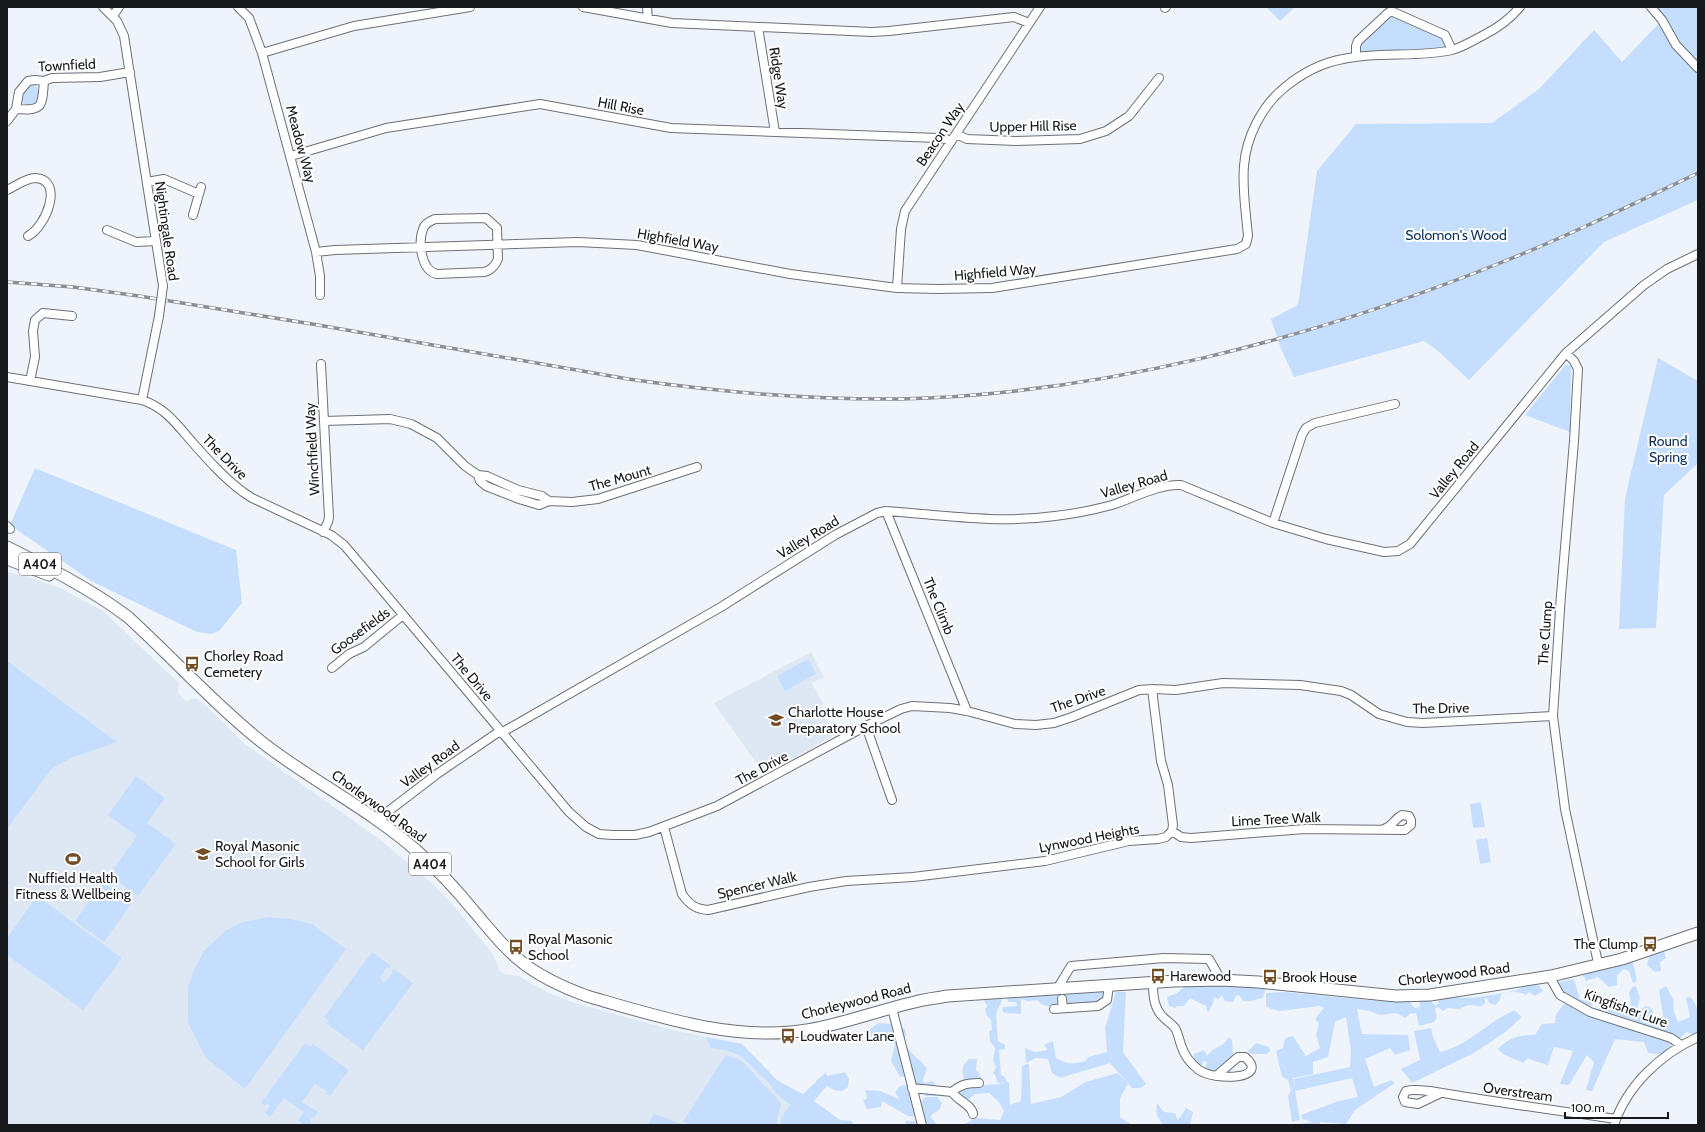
<svg xmlns="http://www.w3.org/2000/svg" width="1705" height="1132" font-family="Cabin,sans-serif">
	<rect width="100%" height="100%" fill="#eff4fb"/>
	<path fill="#dee8f5" d="M7,572L25,576L60,588L103,611L179,683L178,693L186,701L196,698L205,705L245,744L382,841L435,886L454,906L493,954L500,971L505,974L518,976L549,993L575,1003L673,1030L735,1043L819,1125H7Z
		M811,652L824,677L812,683L823,704L820,706L835,735L764,774L714,703Z"/>
	<path fill="#c6defd" fill-rule="evenodd" d="M1266,7H1295L1280,21Z
		M1651,7H1698V200L1604,242L1469,380L1438,351L1424,341L1294,377L1281,349L1271,319L1298,305L1317,171L1356,124L1492,123L1539,89L1594,30L1622,62L1662,20Z
		M1388,13L1445,35L1452,50L1356,57V50Z
		M30,85H35C41,90 39,98 35,105L26,107L21,101L22,92Z
		M1658,358L1698,381V463L1664,495L1656,628L1619,629L1625,498Z
		M1566,364L1571,366L1570,432L1525,415Z
		M35,468L236,550L242,603L219,631L211,634L197,632L91,581L10,525Z
		M808,659L816,674L785,691L777,676Z
		M7,661L117,742L73,757L52,768L7,829Z
		M136,776L165,798L147,823L176,844L138,896L109,875L137,836L108,815Z
		M1481,802L1485,827L1473,828L1470,804Z
		M1487,838L1491,862L1480,864L1476,840Z
		M103,882L132,903L104,942L75,921Z
		M37,896L122,958L83,1010L7,955V938Z
		M269,917L291,919L312,924L346,949L245,1089L206,1058L188,1023V988L193,972L204,951L225,931L243,922Z
		M1664,951L1666,958L1660,962L1661,971L1655,972L1647,965L1649,957Z
		M372,952L391,966L389,969L387,967L380,977L383,982L386,981L393,972L391,971L394,969L413,983L363,1050L327,1024L329,1021L324,1017Z
		M1633,962L1637,981L1633,983L1629,971L1623,969L1617,976V985L1609,987L1598,977L1586,981L1582,974Z
		M1574,979L1580,1000L1587,998L1592,1002L1591,1009L1597,1011L1600,1006L1605,1005L1617,997C1622,1002 1620,1008 1623,1014L1629,1013L1631,1002L1629,993L1632,987L1636,986L1640,998L1637,1008L1641,1009L1646,1006L1652,1009L1656,1023L1661,1021L1663,1015L1659,990L1666,986L1673,999L1674,1012L1678,1022L1690,1017L1686,998L1690,997C1700,1005 1698,1021 1698,1033L1693,1035L1687,1032L1661,1054L1648,1053L1644,1042L1615,1039L1592,1091L1586,1090L1594,1062L1587,1055L1569,1085L1560,1084L1573,1051L1554,1047L1548,1065L1534,1061L1528,1058L1523,1063L1503,1054L1498,1049C1509,1037 1520,1035 1535,1035L1542,1024L1555,1023L1556,1014L1564,1004H1573L1561,994L1554,983Z
		M1190,982L1266,987L1263,998L1251,1001H1243L1239,995L1236,996L1233,1002L1225,1001L1222,995L1218,999L1214,997L1213,1003L1208,1013L1206,1006L1190,998L1184,1006H1178L1175,1008L1169,1006L1167,997L1177,993Z
		M1538,984L1543,991L1535,996L1529,992L1526,995C1519,991 1508,991 1501,994L1500,1000L1495,1005L1489,1003L1487,998H1485V1003L1480,1007C1472,1004 1467,1004 1460,1009L1448,1008L1443,1011L1438,1007L1435,1009L1437,1018L1434,1022L1419,1026L1416,1013L1410,1014L1405,1018L1397,1013L1379,1015L1370,1011L1357,1009L1362,1034L1408,1035L1410,1050L1395,1055L1390,1048L1365,1059L1374,1087L1391,1080L1395,1083L1355,1110L1346,1124L1320,1122V1125H1294L1312,1122L1302,1119L1301,1115L1339,1101L1358,1097L1352,1078L1295,1091L1300,1120L1292,1122L1288,1096L1291,1091L1288,1080L1282,1077L1276,1051L1283,1048L1285,1038L1293,1036L1306,1056L1320,1048L1316,1035L1319,1023L1315,1019L1324,1008L1320,1006L1279,1011L1266,1007V993L1285,992L1378,1001L1390,998L1407,999L1415,1008L1420,1007L1419,998H1428L1435,1005L1438,1004L1440,996L1444,994C1466,1003 1494,994 1517,990L1522,987ZM1346,1017L1351,1050L1350,1067L1294,1079L1295,1088L1293,1078L1313,1074V1062L1328,1057L1335,1022Z
		M1092,989L1106,991L1107,1004L1078,1008L1077,1003H1068L1065,996H1058L1057,1005C1049,1007 1043,1007 1037,1000L1028,1001L1021,999V1014L1004,1013L1002,1010L1003,1007L1017,1006L1016,1002H1008L1007,996Z
		M1116,992H1126L1123,1052L1146,1084L1141,1088H1132L1110,1063L1060,1078L1052,1073L1048,1059L1036,1058L1026,1063L1025,1048L1035,1052L1048,1050L1044,1045L1053,1041L1056,1058C1068,1065 1073,1064 1086,1061L1088,1057L1107,1052L1105,1028Z
		M1000,997L1002,1000L996,1014L998,1041L1005,1045V1049L999,1050L1001,1075L1005,1077L1006,1081L1002,1084L997,1082L996,1077L993,1073L996,1067L993,1061L995,1048L990,1041L989,1031L992,1030L991,1020L986,1015L985,1008L988,1007L984,1001L986,998Z
		M1514,1010L1522,1017L1504,1033L1474,1053L1412,1083L1401,1069L1420,1060L1414,1031L1431,1028L1433,1037L1440,1052C1463,1046 1474,1035 1492,1023C1499,1018 1507,1014 1514,1010Z
		M878,1023L893,1024L899,1029L903,1028L905,1029L906,1036L904,1040C907,1052 919,1058 927,1068L923,1080L924,1083L933,1081L935,1085L940,1087V1094L937,1096H925L924,1091L913,1085L907,1076L900,1077L891,1061L895,1044C886,1040 879,1043 871,1039L870,1029Z
		M706,1037L742,1044L778,1081L803,1094L826,1072L827,1076L845,1072L849,1079L848,1087L842,1091L834,1090L827,1086L814,1101L840,1120L852,1121L854,1125H781V1118L790,1105L776,1093L768,1082L742,1057L729,1051L711,1048Z
		M1229,1037L1232,1040L1233,1055L1214,1071L1204,1070L1207,1062L1204,1061L1201,1065L1193,1059L1194,1054L1204,1050L1207,1056C1214,1046 1224,1047 1229,1037Z
		M305,1043L311,1047L313,1044L349,1070L330,1096L327,1094L328,1092L315,1084L302,1102L318,1112L314,1118L312,1117L310,1120L311,1122L309,1125H303L298,1120L304,1112L284,1098L270,1117L265,1113L270,1105L267,1104L265,1106L261,1103Z
		M1256,1043L1269,1047L1270,1051L1267,1054H1248L1249,1050Z
		M725,1056H730L742,1061L781,1103L776,1125H692L683,1122Z
		M969,1059H977L976,1070L979,1073L984,1085L1003,1084L1006,1081L1009,1083L1010,1105L1021,1101L1022,1066L1029,1063L1031,1104L1061,1097L1086,1082L1118,1073L1128,1084L1120,1098V1117L1132,1125H963L976,1118L1000,1120L1004,1111L999,1102L989,1093L975,1094L964,1103L956,1091L961,1088L958,1082L964,1079C961,1069 962,1066 969,1059Z
		M906,1085L914,1086L918,1105L925,1097H937L942,1103L940,1109L930,1116L937,1125H906L905,1121H918V1117L908,1116L882,1101L881,1107L867,1109L863,1100L867,1098L865,1090L880,1091L899,1099L895,1092L900,1086Z
		M1157,1103L1164,1112L1175,1113L1178,1120L1186,1108L1193,1112L1190,1125H1163C1157,1117 1155,1113 1157,1103Z
		M654,1114L685,1125H647Z"/>
	<g fill="none" stroke-linecap="round" stroke-linejoin="round">
		<g stroke="#6c7177" stroke-width="10">
			<path id="minor" d="M103,7L117,21L124,36L163,286
				M238,7L249,18L262,53L316,252L320,276V295
				M583,7L672,23L872,32L889,31L1014,17L1029,23
				M647,7L648,19
				M1651,7L1662,20L1676,45L1698,68
				M1165,8L1166,7
				M113,16L119,7
				M758,27L775,132
				M262,53L354,26L470,7
				M1356,57V46L1358,41L1388,13L1391,11L1445,35L1452,50
				M16,109C43,111 42,107 44,81
				M7,121L16,109L19,92L28,81L35,80L44,81L52,78L100,77L130,72
				M956,134L967,139L1016,141L1080,139L1106,131L1129,116L1159,78
				M291,156L386,128L540,104L671,128L938,138L946,139L951,142
				M147,182L164,179L199,194
				M7,190C16,186 26,178 35,178C65,179 46,227 28,236
				M193,215L201,187
				M486,218L497,228L498,259C496,265 490,271 484,272L437,274C421,271 418,242 423,229C424,225 430,221 435,219Z
				M107,230L136,242L156,241
				M316,252L335,250L578,242L637,245L790,274L897,288L938,289L992,288L1237,249L1246,244L1248,236C1246,213 1242,189 1244,166C1246,137 1262,106 1284,88C1302,73 1321,63 1343,59C1379,51 1417,58 1452,50C1463,47 1472,41 1482,36C1496,29 1510,19 1520,7
				M897,288L901,229L905,211L1040,7
				M1566,353L1574,361L1578,369L1574,441L1561,595L1553,716L1565,809L1598,963
				M321,364L329,517L328,522L323,532
				M7,377L142,400C166,408 177,425 193,443C208,460 224,478 243,492L252,498L331,535L344,545L367,572L569,812L586,827L599,834L613,835H635L649,832L717,806L866,726L901,709L912,706L950,708L967,711L1015,724L1036,725L1054,723L1072,717L1139,690L1152,689L1176,690L1223,683L1300,685L1341,691L1351,695L1379,714L1407,722L1423,723L1553,716
				M30,381L35,357L33,331L35,320L43,313L72,316
				M142,400L159,316
				M324,421L390,419L411,424L437,438L465,466L478,475L480,481L486,486L519,499L539,505L549,501L572,502L598,499L697,467
				M478,475L487,476L518,490L542,496L549,501
				M886,511L967,711
				M1273,523L1302,435L1306,428L1315,423L1395,404
				M7,526L10,529
				M332,668L349,654L364,647L403,615
				M866,726L892,800
				M501,733L721,607L835,535L877,513L886,511C943,515 997,524 1055,516C1074,514 1093,510 1112,505C1134,498 1158,484 1181,485L1273,523L1326,539L1384,552L1398,551L1410,544L1566,353L1644,285L1667,269L1698,254
				M377,820L437,774L500,731
				M664,827L682,894C689,904 695,909 708,910L809,887L846,881L913,877L1045,861L1129,841L1158,839L1166,837L1172,831L1173,825L1168,785L1161,761L1152,689
				M1172,831L1181,837L1191,838L1305,829L1405,830L1411,825V820L1409,816L1402,815C1394,819 1393,826 1384,829
				M1551,976L1552,981L1560,995L1590,1012L1671,1038L1681,1045
				M1153,983C1153,996 1154,1008 1163,1017C1167,1021 1172,1024 1175,1028C1178,1033 1179,1039 1181,1045C1184,1055 1191,1064 1199,1070C1214,1081 1271,1080 1245,1057H1238L1216,1076
				M1057,989L1071,966L1164,958L1209,959L1221,980
				M1062,999L1063,1008
				M892,1008L922,1125
				M1054,1009L1098,1006L1107,1000L1109,985
				M912,1088L952,1092C958,1101 972,1105 973,1114
				M952,1092C961,1084 968,1083 979,1083
				M1441,1093L1418,1104L1405,1102L1403,1097L1406,1091C1418,1087 1452,1095 1467,1097C1516,1105 1566,1112 1616,1119
				M1614,1125C1627,1085 1661,1054 1698,1037"/>
		</g>
		<g stroke="#6c7177" stroke-width="13">
			<path id="major" d="M7,547C49,568 91,589 128,617C173,658 215,705 263,743C312,781 369,809 417,851C437,869 456,889 473,910C487,926 501,945 518,959C538,976 562,987 587,996C656,1016 734,1042 807,1030C844,1024 879,1010 915,1002C926,999 937,998 948,996L1174,981L1221,980L1258,982L1396,996L1430,995L1551,976L1622,959L1698,933
				M7,559L49,575"/>
		</g>
		<use href="#minor" stroke="#fff" stroke-width="8"/>
		<use href="#major" stroke="#fff" stroke-width="11"/>
		<g stroke="#8b8f94" stroke-width="3.5">
			<path id="rail" d="M7,282L73,287L139,296L318,325L628,379C719,392 809,400 900,399C1101,394 1310,339 1495,265C1564,238 1631,205 1698,173"/>
		</g>
		<use href="#rail" stroke="#fff" stroke-width="2" stroke-dasharray="6" stroke-linecap="butt"/>
		<g stroke="#6c7177" stroke-width="10" stroke-linecap="butt">
			<path id="minor-bridge" d="M159,316L163,286"/>
		</g>
		<use href="#minor-bridge" stroke="#fff" stroke-width="8"/>
	</g>
	<defs>
		<g id="bus-bare" transform="scale(1.2)"><path d="M-5-6H5V4H4V6H2V4H-2V6H-4V4H-5ZM-3.5-4V0h7V-4ZM-3.5 1.2v1.5H-2V1.2ZM2 1.2v1.5H3.5V1.2Z" fill="#714e26" stroke="#fff" stroke-width="2.5" paint-order="stroke"/></g>
		<g id="school-bare" transform="scale(1.2)"><path d="M0-5L7-2L0 1L-7-2ZM-4 1L0 2.5L4 1V4Q0 6-4 4Z" fill="#714e26" stroke="#fff" stroke-width="2.5" paint-order="stroke"/></g>
		<g id="stadium-bare" transform="scale(1.2)"><path d="M0-5a6.5 5 0 1 0 0 10a6.5 5 0 1 0 0-10ZM-3.5-1.8h7v3.6h-7Z" fill="#714e26" stroke="#fff" stroke-width="2.5" paint-order="stroke"/></g>
	</defs>
	<g fill-rule="evenodd">
		<use href="#bus-bare" x="192" y="664"/>
		<use href="#school-bare" x="776" y="720"/>
		<use href="#school-bare" x="203" y="854"/>
		<use href="#stadium-bare" x="73" y="859"/>
		<use href="#bus-bare" x="1650" y="944"/>
		<use href="#bus-bare" x="516" y="947"/>
		<use href="#bus-bare" x="1158" y="976"/>
		<use href="#bus-bare" x="1270" y="977"/>
		<use href="#bus-bare" x="788" y="1036"/>
	</g>
	<g text-anchor="middle" stroke-width="4" stroke-linejoin="round" paint-order="stroke">
		<g fill="#fff" stroke="#5c5d5f" stroke-width="1">
			<rect x="19" y="553" width="42" height="22" rx="3"/>
			<rect x="409" y="853" width="42" height="22" rx="3"/>
		</g>
		<g font-size="13" font-weight="bold" fill="#16181b">
			<text x="40" y="569">A404</text>
			<text x="430" y="869">A404</text>
		</g>
		<g font-size="14" fill="#16181b" stroke="#fff">
			<text transform="translate(67 65) rotate(-3)" y="5">Townfield</text>
			<text transform="translate(779 78) rotate(81)" y="5">Ridge Way</text>
			<text transform="translate(621 106) rotate(11)" y="5">Hill Rise</text>
			<text transform="translate(1033 126) rotate(-1)" y="5">Upper Hill Rise</text>
			<text transform="translate(940 134) rotate(-56)" y="5">Beacon Way</text>
			<text transform="translate(301 144) rotate(75)" y="5">Meadow Way</text>
			<text transform="translate(167 231) rotate(82)" y="5">Nightingale Road</text>
			<text transform="translate(678 240) rotate(10)" y="5">Highfield Way</text>
			<text transform="translate(995 272) rotate(-5)" y="5">Highfield Way</text>
			<text transform="translate(312 449) rotate(-93)" y="5">Winchfield Way</text>
			<text transform="translate(225 457) rotate(45)" y="5">The Drive</text>
			<text transform="translate(1454 470) rotate(-51)" y="5">Valley Road</text>
			<text transform="translate(620 478) rotate(-16)" y="5">The Mount</text>
			<text transform="translate(1134 484) rotate(-16)" y="5">Valley Road</text>
			<text transform="translate(808 537) rotate(-31)" y="5">Valley Road</text>
			<text transform="translate(939 606) rotate(68)" y="5">The Climb</text>
			<text transform="translate(360 631) rotate(-36)" y="5">Goosefields</text>
			<text transform="translate(1545 633) rotate(-86)" y="5">The Clump</text>
			<text transform="translate(472 677) rotate(50)" y="5">The Drive</text>
			<text transform="translate(1078 699) rotate(-19)" y="5">The Drive</text>
			<text transform="translate(1441 708) rotate(-1)" y="5">The Drive</text>
			<text transform="translate(430 764) rotate(-36)" y="5">Valley Road</text>
			<text transform="translate(762 768) rotate(-28)" y="5">The Drive</text>
			<text transform="translate(379 806) rotate(36)" y="5">Chorleywood Road</text>
			<text transform="translate(1276 819) rotate(-3)" y="5">Lime Tree Walk</text>
			<text transform="translate(1089 838) rotate(-11)" y="5">Lynwood Heights</text>
			<text transform="translate(757 885) rotate(-13)" y="5">Spencer Walk</text>
			<text transform="translate(1454 974) rotate(-7)" y="5">Chorleywood Road</text>
			<text transform="translate(856 1001) rotate(-14)" y="5">Chorleywood Road</text>
			<text transform="translate(1626 1008) rotate(20)" y="5">Kingfisher Lure</text>
			<text transform="translate(1518 1092) rotate(8)" y="5">Overstream</text>
		</g>
		<g font-size="14" fill="#092f59" stroke="#fff">
			<text x="1456" y="240">Solomon's Wood</text>
			<text x="1668" y="446">Round<tspan x="1668" dy="16">Spring</tspan></text>
		</g>
		<g font-size="14" fill="#16181b" stroke="#fff" text-anchor="start">
			<text x="204" y="661">Chorley Road<tspan x="204" dy="16">Cemetery</tspan></text>
			<text x="788" y="717">Charlotte House<tspan x="788" dy="16">Preparatory School</tspan></text>
			<text x="215" y="851">Royal Masonic<tspan x="215" dy="16">School for Girls</tspan></text>
			<text x="73" y="883" text-anchor="middle">Nuffield Health<tspan x="73" dy="16">Fitness &amp; Wellbeing</tspan></text>
			<text x="528" y="944">Royal Masonic<tspan x="528" dy="16">School</tspan></text>
			<text x="1638" y="949" text-anchor="end">The Clump</text>
			<text x="1170" y="981">Harewood</text>
			<text x="1282" y="982">Brook House</text>
			<text x="800" y="1041">Loudwater Lane</text>
		</g>
	</g>
	<rect width="1705" height="1132" fill="none" stroke="#16181b" stroke-width="16"/>
	<path d="M1565 1112v6h103v-6" fill="none" stroke="#16181b" stroke-width="2"/>
	<text x="1571" y="1112" font-size="12" fill="#16181b" stroke="#ffffff" stroke-width="3" paint-order="stroke">100 m</text>
</svg>
